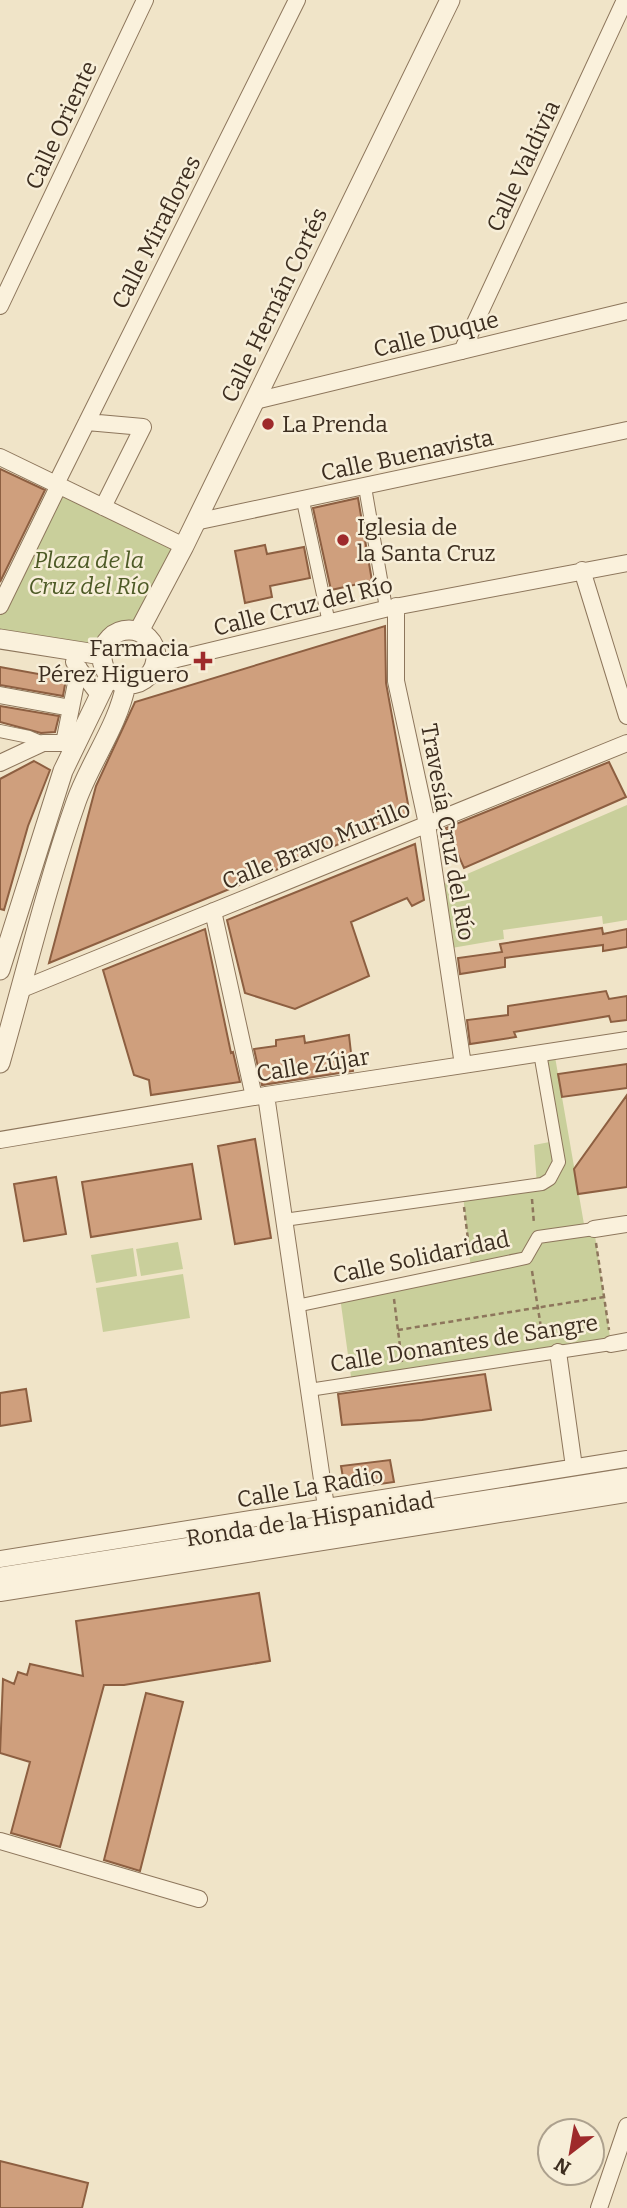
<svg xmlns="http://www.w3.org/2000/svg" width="627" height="2208" font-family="Bitter,serif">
	<rect width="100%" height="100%" fill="#f0e4c8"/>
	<path fill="#c9cf9b" d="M59,485L184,546L139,631C121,628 109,634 102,650L0,639V606Z
		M627,805V920L603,924L602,916L503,930L504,939L446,949L437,887Z
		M554,1051L585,1230L594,1229L611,1344L352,1384L340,1297L471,1270L463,1195L537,1185L534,1145L555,1141L540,1053Z
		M178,1242L183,1269L141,1276L136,1249Z
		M133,1248L137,1276L96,1283L91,1255Z
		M183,1274L190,1318L103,1332L96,1288Z"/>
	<path fill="#cf9f7d" stroke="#8d5f41" stroke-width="2" d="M0,469L45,490L0,582Z
		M358,498L372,581L331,590L313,508Z
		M265,545L267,554L304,547L310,578L270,586L272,597L245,603L235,551Z
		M385,626L386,683L410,815L49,963L96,786L135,702Z
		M0,667L66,679L63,696L0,685Z
		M0,706L59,716L55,732L41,733L0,722Z
		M34,761L50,770L28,826L4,910L0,909V779Z
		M609,762L626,797L464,868L446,828Z
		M415,844L424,900L412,906L407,898L351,922L369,976L295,1009L245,993L227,920Z
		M602,928L603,934L627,929V947L603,951V945L505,958V967L460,974L458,958L502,952L500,944Z
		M205,929L231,1053L233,1052L240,1082L151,1095L149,1080L134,1075L103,970Z
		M606,991L609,999L627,996V1020L611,1022L609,1016L514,1032L516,1037L470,1044L467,1020L508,1015V1006Z
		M349,1035L353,1071L262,1085L254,1049L276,1046V1040L304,1036L305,1043Z
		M627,1064V1088L562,1097L558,1074Z
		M627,1095V1187L578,1194L574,1169Z
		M255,1139L271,1238L235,1244L218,1146Z
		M192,1164L201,1219L91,1237L82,1182Z
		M56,1177L66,1234L24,1241L14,1184Z
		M485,1374L491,1410L422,1420L342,1425L338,1394Z
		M26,1389L31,1421L0,1426V1393Z
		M390,1460L394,1482L345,1489L341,1466Z
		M259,1593L270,1661L124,1685H104L60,1847L11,1833L30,1762L0,1753L3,1679L14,1684L18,1672L27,1675L30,1664L83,1676L76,1621Z
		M146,1693L183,1702L140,1871L104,1860Z
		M0,2161L88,2183L82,2208H0Z"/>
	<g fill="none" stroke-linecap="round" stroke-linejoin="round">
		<g stroke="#8d765c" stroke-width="14">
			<path id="pedestrian" d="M365,487L386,608
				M303,501L329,623
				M0,731L29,737L43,743
				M284,1220L542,1184L550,1179L559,1162L540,1053
				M296,1306L526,1258L538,1237L594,1229
				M309,1390L611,1344"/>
		</g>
		<g stroke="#8d765c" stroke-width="18">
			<path id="minor" d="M0,306L145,0
				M462,351L625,0
				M255,401L627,311
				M87,422L143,427L103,507
				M0,457L184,546
				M56,484L297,0
				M195,522L627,430
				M582,570L627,716
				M0,606L59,485
				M396,606V681L427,824L463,1065
				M74,662L99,695
				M156,664L389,608L627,563
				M0,695L71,708
				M64,743L79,668
				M0,763L43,743H76
				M213,911L254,1097
				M22,989L627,743
				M266,1095L326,1507
				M0,1140L266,1095L627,1040
				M594,1229L627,1224
				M611,1344L627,1341
				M558,1352L574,1467
				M0,1559L627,1459
				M0,1593L627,1494
				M0,1841L199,1899
				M599,2208L627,2126"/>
		</g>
		<g stroke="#8d765c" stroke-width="21">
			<path id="tertiary" d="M102 657a27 27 0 1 1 54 0a27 27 0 1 1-54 0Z
				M139,631L184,546L450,0
				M0,639L102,655
				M0,970L63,771L109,676
				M0,1063C25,976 46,887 76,802C90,762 118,726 126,684
				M0,1577L627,1478"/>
		</g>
		<path stroke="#8d765c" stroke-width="2.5" stroke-dasharray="5 3.5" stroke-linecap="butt" d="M532,1199L534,1224
			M464,1207L470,1256
			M596,1243L609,1330
			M532,1271L543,1340
			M394,1299L402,1362
			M398,1330L604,1297"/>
		<use href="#pedestrian" stroke="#faf1dc" stroke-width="12"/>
		<use href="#minor" stroke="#faf1dc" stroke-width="16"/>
		<use href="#tertiary" stroke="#faf1dc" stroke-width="19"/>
	</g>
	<g fill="#9e2a2b" stroke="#f7eed8" stroke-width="2.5">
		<circle cx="268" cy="424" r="7"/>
		<circle cx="343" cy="540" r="7"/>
		<path d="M199.5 650.5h7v7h7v7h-7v7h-7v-7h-7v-7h7z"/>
	</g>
	<g text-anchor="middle" stroke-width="5" stroke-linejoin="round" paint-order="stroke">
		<g font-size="23" fill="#3d2e20" stroke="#f7eed8">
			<text transform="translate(61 125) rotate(-65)" y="8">Calle Oriente</text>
			<text transform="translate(523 166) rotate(-65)" y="8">Calle Valdivia</text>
			<text transform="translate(156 232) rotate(-63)" y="8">Calle Miraflores</text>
			<text transform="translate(274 305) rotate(-64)" y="8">Calle Hernán Cortés</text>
			<text transform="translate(436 334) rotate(-14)" y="8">Calle Duque</text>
			<text transform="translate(407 455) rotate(-12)" y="8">Calle Buenavista</text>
			<text transform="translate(303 606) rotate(-14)" y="8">Calle Cruz del Río</text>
			<text transform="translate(448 832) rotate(80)" y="8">Travesía Cruz del Río</text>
			<text transform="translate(316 845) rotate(-22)" y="8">Calle Bravo Murillo</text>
			<text transform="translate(313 1065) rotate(-9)" y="8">Calle Zújar</text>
			<text transform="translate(421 1257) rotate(-12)" y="8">Calle Solidaridad</text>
			<text transform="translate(464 1343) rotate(-9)" y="8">Calle Donantes de Sangre</text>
			<text transform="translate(310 1487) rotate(-10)" y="8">Calle La Radio</text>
			<text transform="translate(310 1519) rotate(-9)" y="8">Ronda de la Hispanidad</text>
		</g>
		<g font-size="23" fill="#3d2e20" stroke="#f7eed8" text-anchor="start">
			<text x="282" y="432">La Prenda</text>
			<text x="357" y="535">Iglesia de<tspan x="357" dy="26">la Santa Cruz</tspan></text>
			<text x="189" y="656" text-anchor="end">Farmacia<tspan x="189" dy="26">Pérez Higuero</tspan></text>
		</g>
		<g font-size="23" font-style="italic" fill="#4d5a26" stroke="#f7eed8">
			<text x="89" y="568">Plaza de la<tspan x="89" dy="26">Cruz del Río</tspan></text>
		</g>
	</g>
	<g transform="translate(571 2152) rotate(211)"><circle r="33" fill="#f7eed8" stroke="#ada18e" stroke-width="2"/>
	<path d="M0-5L12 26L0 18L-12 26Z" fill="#9e2a2b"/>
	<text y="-10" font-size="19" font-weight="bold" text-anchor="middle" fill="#3d2e20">N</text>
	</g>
</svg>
